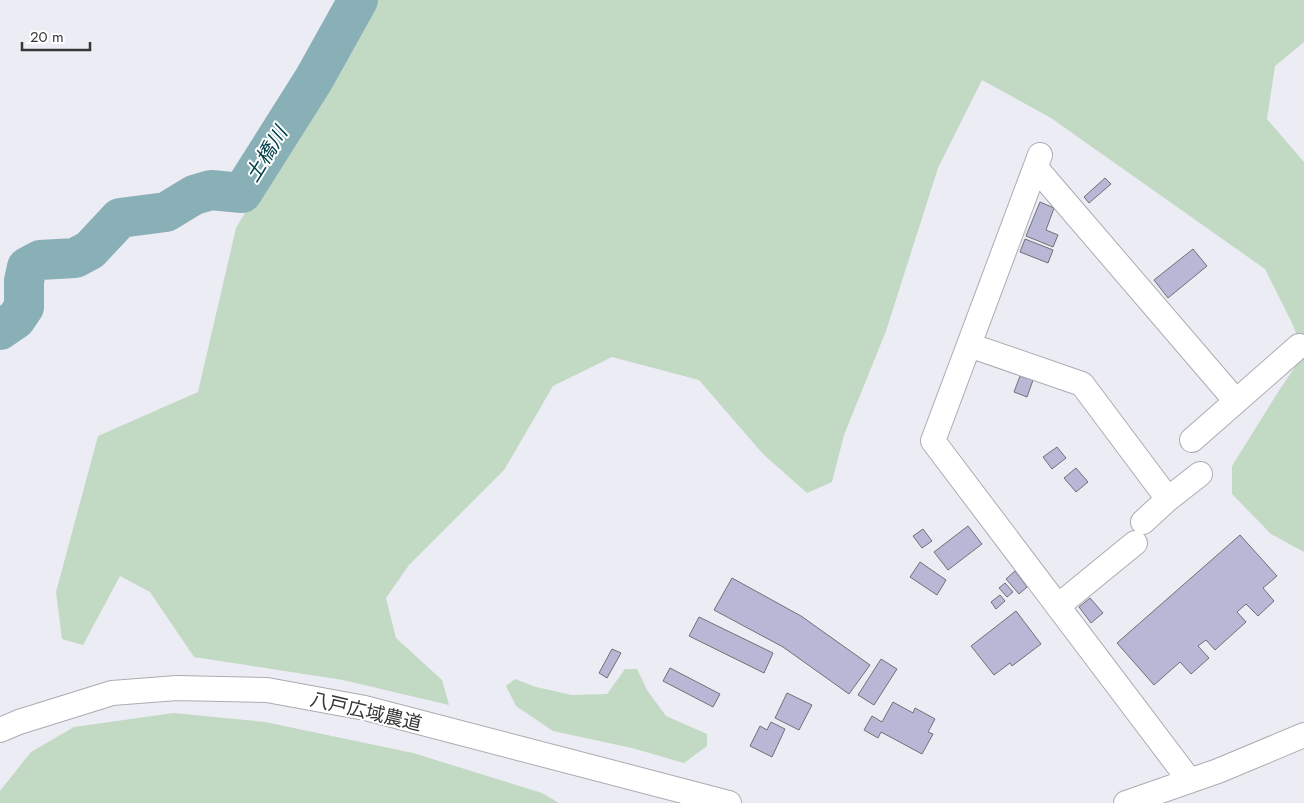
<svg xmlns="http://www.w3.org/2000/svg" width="1304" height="803" font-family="Jost,'Noto Sans JP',sans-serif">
	<rect width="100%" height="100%" fill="#ececf4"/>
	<path fill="#c2d9c3" d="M364,0H1304V42L1275,66L1267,119L1304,162V353L1292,323L1265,269L1051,118L982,80L938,168L886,331L844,435L832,482L807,493L763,454L699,380L612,357L553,386L504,470L409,565L386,598L396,638L442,680L449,705L343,680L194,657L150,592L120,576L83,645L62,639L56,592L98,436L198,392L236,228L361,14Z
		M1304,354V552L1271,534L1232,494V466L1280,389Z
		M625,669H637L647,690L666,716L707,734V746L684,763L632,748L553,731L516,706L506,686L515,679L536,687L572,695L607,694Z
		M174,713L265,722L413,753L542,793L559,803H0V791L31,752L74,727Z"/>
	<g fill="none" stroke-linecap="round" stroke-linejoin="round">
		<path stroke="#89b0b6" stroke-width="40" d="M0,330L16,319L24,307V281L27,267L40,260L75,258L90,250L120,218L166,212L194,195L211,190L242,193L314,79L358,0"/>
	</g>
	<path fill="#b8b8d6" stroke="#707077" d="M1105,178L1111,184L1089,203L1084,197Z
		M1040,202L1054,208L1046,230L1058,235L1053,247L1026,236Z
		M1025,239L1053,250L1048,263L1020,252Z
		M1193,249L1207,266L1168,298L1154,280Z
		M1020,376L1033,380L1027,397L1014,392Z
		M1057,447L1066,458L1052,469L1043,457Z
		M1076,468L1088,482L1076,492L1064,478Z
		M968,526L982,544L948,570L934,552Z
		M923,529L932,541L922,548L913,536Z
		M1240,535L1277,576L1263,588L1274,601L1258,616L1246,604L1237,612L1246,622L1215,650L1206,640L1198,646L1209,658L1191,674L1180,662L1154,685L1117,643Z
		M920,562L946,580L937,595L910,577Z
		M1015,571L1027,587L1019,594L1006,579Z
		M732,578L801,616L870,665L849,694L783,647L714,610Z
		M1005,583L1013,592L1007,597L999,588Z
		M1000,595L1005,601L996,609L991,602Z
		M1090,598L1103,613L1091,623L1079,607Z
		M1016,611L1041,644L1012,666L1010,663L994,675L971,646Z
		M699,617L773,653L764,673L689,636Z
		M612,649L621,653L607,678L599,673Z
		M881,659L897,669L874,705L858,695Z
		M670,668L720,694L713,707L663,681Z
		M787,693L812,705L799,730L775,718Z
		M893,702L913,713L915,708L935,719L928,732L933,734L922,754L881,732L878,738L864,730L872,716L882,722Z
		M771,722L785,729L772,757L750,746L760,726L767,730Z"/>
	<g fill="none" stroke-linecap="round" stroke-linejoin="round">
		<g stroke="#ababb2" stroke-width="26">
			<path id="minor" d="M1040,155L933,441L1190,781
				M1036,168L1235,400
				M969,345L1082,384L1168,499
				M1192,440L1299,346
				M1143,522L1168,499L1200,474
				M1058,606L1135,543
				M0,730L19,722L112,693L177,688L267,690L365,708L729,803
				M1126,803L1218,771L1304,735"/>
		</g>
		<use href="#minor" stroke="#fff" stroke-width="24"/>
	</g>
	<g text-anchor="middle" stroke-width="4" stroke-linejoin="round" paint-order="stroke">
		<g font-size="19" fill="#363639" stroke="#fff">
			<text transform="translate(366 711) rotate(13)" y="7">八戸広域農道</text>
		</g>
		<g font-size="20" font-style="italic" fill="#004048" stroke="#fff">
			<text transform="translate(266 154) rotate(-58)" y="7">土橋川</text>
		</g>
	</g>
	<path d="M22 42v8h68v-8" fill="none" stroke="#363639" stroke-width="2.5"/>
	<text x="30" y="42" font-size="15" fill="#363639" stroke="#ffffff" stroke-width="4" paint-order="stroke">20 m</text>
</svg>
